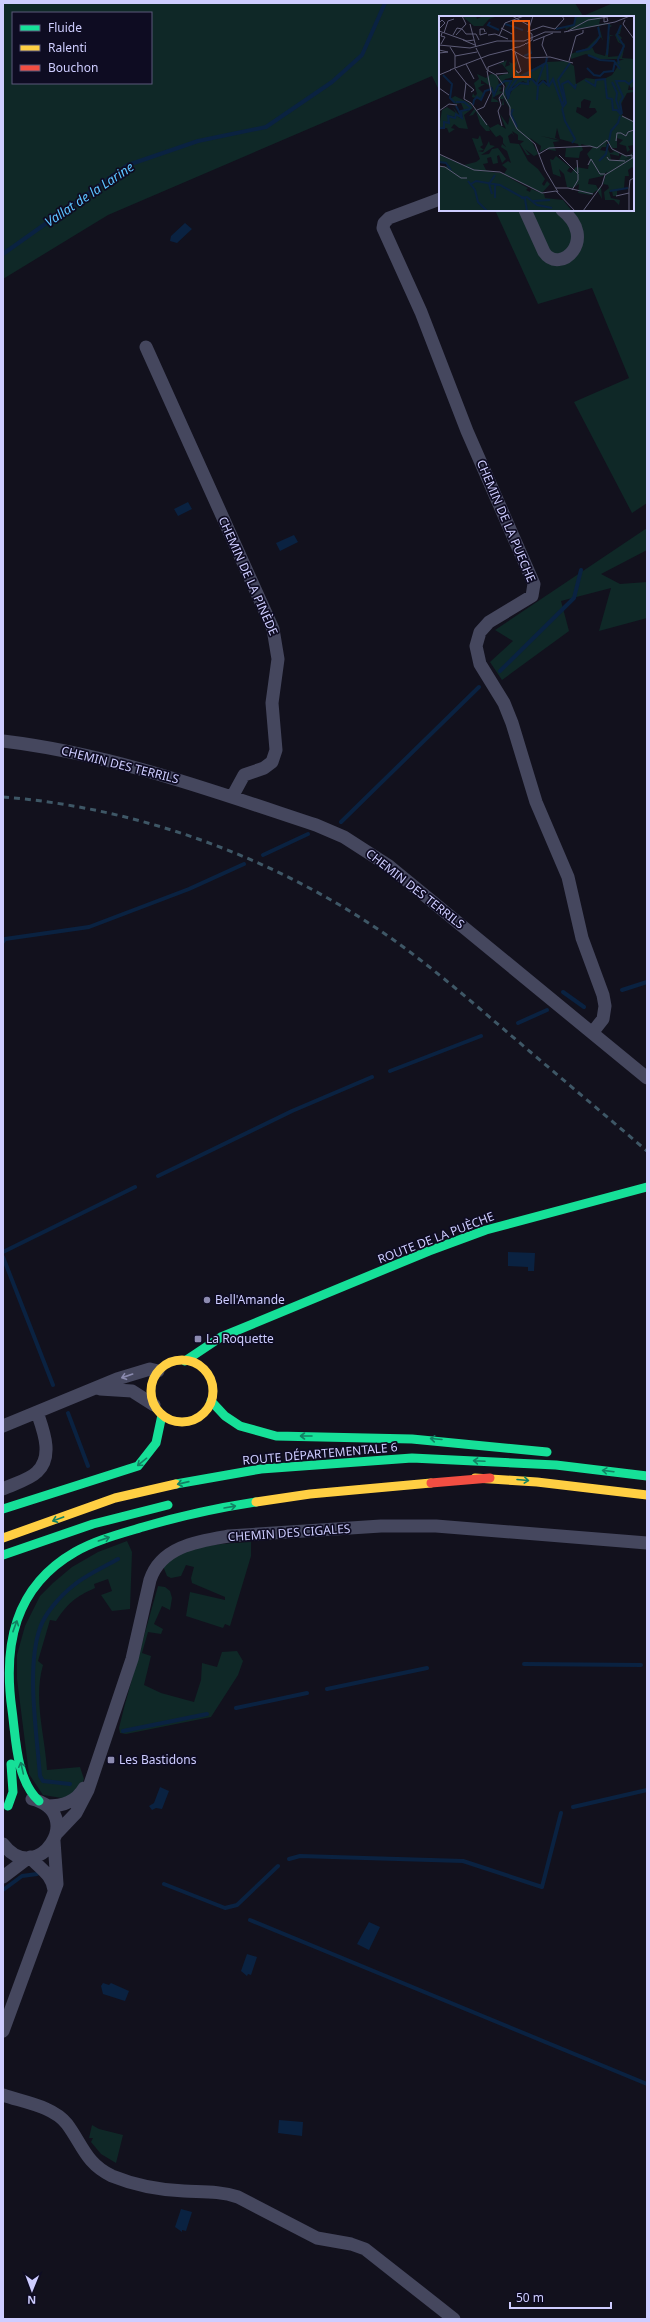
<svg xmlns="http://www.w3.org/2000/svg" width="650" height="2322" font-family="'Noto Sans',sans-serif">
	<rect width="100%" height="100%" fill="#12111d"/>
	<path fill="#0f2827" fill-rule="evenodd" d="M3,3H575L583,16L613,3H647V503L632,513L574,402L629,378L592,288L538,304L495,210H633V17H440V92L432,76L108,215L3,279ZM13,13H151V83H13Z
		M647,528V550L601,574L620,584L647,582V618L599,631L611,588L561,601L569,631L502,680L490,662L513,641L495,630Z
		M127,1541L132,1552L130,1609L112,1611L101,1595L112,1591L108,1579L94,1584L95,1588C75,1597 68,1603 56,1621L50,1620L38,1661L43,1665C33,1700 45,1735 47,1770L80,1767L84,1779L78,1793L62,1798L43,1795L29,1774L17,1679V1655L25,1626L40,1596L53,1583L72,1567L98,1552Z
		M251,1542V1556L230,1626L225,1624L223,1628L186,1616L190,1592L225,1600V1597L192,1583L191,1578L194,1567L186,1565L181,1576L171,1578L167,1576L163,1566C180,1544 224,1544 251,1542Z
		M158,1586L165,1587L170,1591L172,1598L170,1610L162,1606L154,1624L163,1629L161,1634L148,1632L142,1653L151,1656L144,1685L161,1693L194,1702L201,1680L202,1663L217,1667L222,1652L237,1651L243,1661L238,1675L211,1717L126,1734L120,1733L119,1728L125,1704Z
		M92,2125L99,2129L123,2135L116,2163L101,2154L91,2142L93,2138H89Z"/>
	<path fill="#0a2241" d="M185,223L192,229L177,243L170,241L171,236Z
		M188,502L192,509L178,516L174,509Z
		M294,535L298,542L280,551L276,543Z
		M508,1252L535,1253L534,1271H528V1267L508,1266Z
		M160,1787L169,1791L162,1809L156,1808L152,1810L149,1806L154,1803Z
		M369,1922L380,1927L369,1950L357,1944Z
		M247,1954L257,1957L251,1975L248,1974L247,1976L241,1971Z
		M103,1983L109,1985L111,1983L129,1991L125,2001L103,1994L101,1986Z
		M279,2120L303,2122L302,2136L278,2133Z
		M181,2209L192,2212L186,2231L182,2230V2232L175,2227Z"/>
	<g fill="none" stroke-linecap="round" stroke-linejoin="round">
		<path stroke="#0a2241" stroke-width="4" d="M3,254L128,165L198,141L266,127L332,82L362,55L385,3
			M500,671L574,598L581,570
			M341,822L479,687
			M263,855L308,834
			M3,942L5,939L89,927L189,889L244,864
			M622,990L647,982
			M563,992L584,1007
			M518,1023L547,1010
			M390,1071L481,1036
			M158,1176L292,1111L372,1077
			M3,1252L135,1187
			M3,1257L53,1385
			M68,1413L88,1466
			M524,1664L641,1665
			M327,1689L427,1668
			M236,1708L307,1693
			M123,1731L207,1714
			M70,1784L43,1781L40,1776C37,1734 26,1668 40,1628C45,1613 61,1595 74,1585C86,1575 104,1567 118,1559
			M573,1807L647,1790
			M289,1859L300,1856L463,1861L542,1887L561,1813
			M164,1884L225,1908L237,1905L278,1866
			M3,1890L22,1876L37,1874
			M250,1920L647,2084"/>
		<path stroke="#45475e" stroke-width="13" d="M440,199L389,218L384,223L383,228L421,312L467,431L534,584L532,596L489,622L480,632L476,646L480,664L504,703L512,723L536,802L568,877L582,938L603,995L605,1006L603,1019L592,1033
			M525,210L544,252C560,276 599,239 562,210
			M146,347L273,629L278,659L272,703L276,750L272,762L264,768L244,775L232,797
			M3,741C112,754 213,791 316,825L344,837L389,866L647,1078
			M100,1389L132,1391L154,1405
			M3,1426L117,1379L150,1369L158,1371
			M3,1489C13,1484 29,1480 37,1472C54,1456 43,1430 37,1412
			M47,1806C63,1806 76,1802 84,1788
			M57,1833L76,1813L88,1790L132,1659L150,1580C161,1546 199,1541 229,1536L381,1526H436L647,1543
			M3,1844C37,1889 88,1813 32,1799
			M30,1857C40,1869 52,1874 54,1890
			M3,1877L28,1858
			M3,2031L57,1884L54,1841
			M3,2095C23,2102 53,2106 67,2124C82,2144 86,2164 112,2176C134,2185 161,2190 184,2191C203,2192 220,2191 238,2197L317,2238L351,2244L365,2249L454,2319"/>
		<path stroke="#16e098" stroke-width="9" d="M185,1361L221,1337L429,1251L486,1230L647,1187
			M211,1401L225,1416L240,1426L276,1436L412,1439L547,1452
			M176,1484L261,1469L412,1458L556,1465L647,1476
			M3,1509L138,1466L156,1443L162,1415
			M3,1555L93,1524L168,1505
			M39,1801C16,1780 16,1739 12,1710C3,1646 14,1587 75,1552C96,1540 120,1534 143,1527C180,1516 217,1508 256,1502
			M8,1806L13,1792L11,1764"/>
		<path stroke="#ffcf43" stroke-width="9" d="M151 1391a31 31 0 1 1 62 0a31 31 0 1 1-62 0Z
			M475,1478L537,1482L647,1495
			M256,1502L310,1494L431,1483
			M3,1538L115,1498L176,1484"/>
		<path stroke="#f24e42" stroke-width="9" d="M431,1483L490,1478"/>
		<path stroke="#3e5766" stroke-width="3" stroke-dasharray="6 5" stroke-linecap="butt" d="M3,797C131,807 259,852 367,922C414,952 458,990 500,1026C549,1068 598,1109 647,1151"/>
	</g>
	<defs><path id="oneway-shaft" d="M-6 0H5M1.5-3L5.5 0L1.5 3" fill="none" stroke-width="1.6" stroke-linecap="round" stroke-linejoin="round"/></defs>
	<use stroke="#8a8aae" href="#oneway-shaft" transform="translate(127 1376) rotate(161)"/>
	<g stroke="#128163">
		<use href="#oneway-shaft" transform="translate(306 1436) rotate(180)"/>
		<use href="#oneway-shaft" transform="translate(436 1439) rotate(-175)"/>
		<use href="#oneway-shaft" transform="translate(479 1461) rotate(-177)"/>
		<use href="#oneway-shaft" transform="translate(142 1462) rotate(141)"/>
		<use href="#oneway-shaft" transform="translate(608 1471) rotate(-173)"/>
		<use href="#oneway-shaft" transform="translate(523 1480) rotate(5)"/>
		<use href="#oneway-shaft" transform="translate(183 1483) rotate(167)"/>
		<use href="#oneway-shaft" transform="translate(230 1507) rotate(-10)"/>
		<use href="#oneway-shaft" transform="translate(58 1519) rotate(160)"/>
		<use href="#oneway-shaft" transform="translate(104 1539) rotate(-19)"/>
		<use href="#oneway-shaft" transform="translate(15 1626) rotate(-70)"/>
		<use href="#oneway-shaft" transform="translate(22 1768) rotate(-103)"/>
	</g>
	<g fill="#8c8bb0" stroke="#0e0c22" stroke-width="1.5">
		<circle cx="207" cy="1300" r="4"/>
		<rect x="194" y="1335" width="8" height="8" rx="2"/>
		<rect x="107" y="1756" width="8" height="8" rx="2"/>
	</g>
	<g text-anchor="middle" stroke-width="3.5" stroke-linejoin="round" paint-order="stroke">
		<g font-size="12" fill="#cecdff" stroke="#0e0c22">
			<text transform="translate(506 521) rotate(67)" y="4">CHEMIN DE LA PUECHE</text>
			<text transform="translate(248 576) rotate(66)" y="4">CHEMIN DE LA PINÈDE</text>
			<text transform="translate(120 765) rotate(14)" y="4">CHEMIN DES TERRILS</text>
			<text transform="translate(415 889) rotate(38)" y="4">CHEMIN DES TERRILS</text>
			<text transform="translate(436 1238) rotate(-21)" y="4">ROUTE DE LA PUÈCHE</text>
			<text transform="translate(320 1454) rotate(-5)" y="4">ROUTE DÉPARTEMENTALE 6</text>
			<text transform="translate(289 1533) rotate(-4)" y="4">CHEMIN DES CIGALES</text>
		</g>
		<g font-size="12" fill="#cecdff" stroke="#0e0c22" text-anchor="start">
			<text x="215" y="1304">Bell'Amande</text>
			<text x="206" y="1343">La Roquette</text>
			<text x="119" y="1764">Les Bastidons</text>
		</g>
		<g font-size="13" font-style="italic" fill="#5bc3ff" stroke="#0e0c22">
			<text transform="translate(89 194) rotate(-34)" y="5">Vallat de la Larine</text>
		</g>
	</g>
	<g transform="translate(439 16)">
		<rect width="195" height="195" fill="#12111d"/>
		<path d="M23,0H37L38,3L44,0H59L50,3L44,10H35ZM136,0H162L160,8L170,7L160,10L164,25L154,31L164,25L162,21L153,31L156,37L166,40L171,17L170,9H166L170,8L173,10L171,11V19L175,20H171L169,41L180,40L183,33L184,29L179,26L176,19L183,9L181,18H179L183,22L180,25L186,28L183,42L195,43V70L192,72L190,69L189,74H195V76L188,77L182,88L183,100L195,105V129L189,130L191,134L188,136L187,130L180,128L184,124L178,122V132H173L168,125L167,131H163L161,134L167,135L168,132L171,137L175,136L173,134L180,137V140L171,138L172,144H180L183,138L189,141L195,135L192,141L184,144L195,141V153L193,151L189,154L190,160H186L185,172L178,175V180H174L173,175L170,176L172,182L181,184L180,189L175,184H166L165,176L170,172L169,169L164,168L168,155L164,160L150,163L149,168L157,169L159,173L162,171L163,183L158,174L152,179L139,177L140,168L134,172L128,171L125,158L120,153L122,161L114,158L111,143L114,144L117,140L131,151L128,155L132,157L137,151L149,153L151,143L148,138L154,131L142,128L144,134L141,136L140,142L126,141L127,132L140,131L139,128L121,123L118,112L116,122L121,124L102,120L121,125L114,126L117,135L106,133L101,136L102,130L91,122L99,138L95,140L86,133L91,139H88L81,128L85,125L79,124V119L73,115L75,120L73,117L69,120L71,127L80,128L89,145L99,153L106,163L103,168L105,170L108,165L111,168L103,177L65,158L68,153L63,149L69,145L72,147L68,135L62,131L63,128L67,131L64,127V122L61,119L57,121L50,112L51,115H47L41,108L37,95L34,99L30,100L36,92L51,112L59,108L67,113L61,98L69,109L72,95L64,81L65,89H63L64,83H60L67,70L65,66H72L67,74V83H69L74,72L79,70L84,66L89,69L91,64H95L98,70L104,65L108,70H111L106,64H103L98,68L96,64L90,63L89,68L84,65L72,72L68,82V74L75,61L66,63L63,68L59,60L70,57L63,48L59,49L68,44L66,51L71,49L70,46L75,48L79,44L76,52L81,59L108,46L128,45L135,50L137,68L147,62L163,64L173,59L179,50L177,46L185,43H159L147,38L132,43V38L148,32L161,19L159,10L132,14L131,11L127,14L126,11L136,8ZM145,83L152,85L150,92H156L158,96L149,103L137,96L138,91L142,92V86ZM38,58L47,62L52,58L58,59L60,68L63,69L59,70L54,78L58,76L59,70L63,72L60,75L64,76L53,82L58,84L62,90L59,86H52L54,72L42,64V68H46L39,72L45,78L42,84L33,81L34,77L36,80L38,78L35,67L40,63ZM16,80L32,88L34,92L25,99L29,113L20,112L15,108L12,112L16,113L10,117L8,112H4L6,111L5,107H10L9,100L16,102L18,98L16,101L9,99V107L5,106L4,108L5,111H0L3,94L8,91L17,97L13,90L20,99L18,90L23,101H19L22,102L24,101L22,95H28L31,93L25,94L22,87L17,88L11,83ZM41,119L44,129L41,131L45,134L39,135L44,136L50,125L51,129L56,130L42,139L50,138L53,133L59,132L67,143L63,147L60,139L58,140L59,147L54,148L52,141L48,142L49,147L44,148L47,154L56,156L39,155L62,157L89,172L87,174L91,176L92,173L105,178L106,182L124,184L133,195H0V150L7,151L9,148L0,145V139L25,149L37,146L41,143L33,122L39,123Z" fill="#0f2827" fill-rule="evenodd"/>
		<path fill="none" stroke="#0a2241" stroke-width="2" d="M51,6L49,9L60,14M66,8L84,14M117,13L135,9L137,0M137,36L150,33L157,26L161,20L159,11M149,39L161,44L175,45L181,53M168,39L170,8M85,40L92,37L90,30M108,48L109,69M180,48L179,43L185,30L178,19L182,9M148,52L155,59L161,60L165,56L174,55L176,46M4,59L13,68L11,82L16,87M146,64L156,70L157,64L166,63L168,82L173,83L174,94H178L182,99M173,66L178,77L177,84L182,99M98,68L105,48M52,71L55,79L59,70L66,65H72L67,75L69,83L71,75L81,67L89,68V64L93,63L99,70L104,65L110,70L114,63L124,91L127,87L123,68L129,65L136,72L137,68M69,82V76L78,63L107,47L108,41M98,84L99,71M17,86H25L32,92M34,89L35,84L38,81L42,84L46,75L52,73M17,90L23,101M123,90L125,84L119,64L131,47M123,92L126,105L136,123L133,127M74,93L72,98L78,111M183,98L181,86L184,81L177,65H186L190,68L195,63M0,112H5V106L10,107L9,100L16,102L17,98L23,102L22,95L31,93M170,125L172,115L179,107L181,100M160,145L167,138L169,128M0,146L7,147L12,154M29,165L36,174L39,186L48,195M32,168L37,165L61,169L86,183L88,195M56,169V182M171,175L189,172M53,178L50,168L56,159M82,182L88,181L98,189L113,192M94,185L111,184"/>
		<path fill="none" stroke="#5d5c77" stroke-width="1" d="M73,0L91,10M165,1V6L169,5L168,2M186,4L184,8L195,23M0,7L3,4L6,7L0,13M31,8L37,31M104,10L116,13L125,3L123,0M62,12L73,18M23,13L27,18H37L40,24M0,15L28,25L35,24M91,15L104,10M129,15L149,4L169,1M46,16L45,13H41V19L48,17M89,16L94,0M125,16L176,6L191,0M5,17L9,5L15,3M14,19L18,12L23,13M17,19L27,8L23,0M49,19L56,18L69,23M60,20L66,7L85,0M105,21L103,29L108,40M24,24L36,29M94,25L114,17M2,28L6,21L2,20L3,17M87,28L93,24V18L90,16M0,29L31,32L58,25H85L106,16H122M11,31L16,39V52M37,32L48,54L57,59L65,70L64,78L71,91V99L78,113L96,128L106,154L119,176M74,32L79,31H80L84,29H85L87,27L85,29M0,34L9,36L0,37M73,34L87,42L111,41L134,47M76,36L82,55L79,57L77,55H78L79,57M16,40L38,36M130,45L137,20L144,17V14M27,48L35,63M16,53L27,67L25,83L32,87L48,109M11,54L50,39L74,33M49,55V51L65,45M57,58L69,57M0,59L12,54M27,67L35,74L32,76M0,72L10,79M38,94L45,91L52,76L48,55M0,95L10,88L18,89M183,100L195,106M63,110L59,95L62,89L60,82L64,77M182,117L187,120L189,116L195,114M177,125L178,117H182M0,138L35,154L61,156L103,177L117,175L136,195M100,138L110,132L151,130L158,132L168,124L173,133L187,140L193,139V142M120,139L139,158V164L133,174M168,141L170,144L186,145M138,144L139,157M149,149L152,143L161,158H166M0,150L6,151L22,162H28M117,172H129L154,178M177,180L190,177M144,195L163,169L166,159L195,141M190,195V173L191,164L195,162"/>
		<path fill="#e8590c" fill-opacity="0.15" stroke="#e8590c" stroke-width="2" d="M74,5H90L91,61H75Z"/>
		<rect width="195" height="195" fill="none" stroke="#cecdff" stroke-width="2"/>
	</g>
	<rect width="650" height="2322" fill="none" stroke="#cecdff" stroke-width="8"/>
	<rect x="12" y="12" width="140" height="72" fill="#0e0c22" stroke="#5b597a"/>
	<rect x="20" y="25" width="20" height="6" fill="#16e098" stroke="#5b597a"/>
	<text x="48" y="32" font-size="12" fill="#cecdff">Fluide</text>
	<rect x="20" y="45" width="20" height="6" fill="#ffcf43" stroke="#5b597a"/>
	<text x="48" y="52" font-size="12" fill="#cecdff">Ralenti</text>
	<rect x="20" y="65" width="20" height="6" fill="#f24e42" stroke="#5b597a"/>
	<text x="48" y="72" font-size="12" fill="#cecdff">Bouchon</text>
	<g transform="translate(32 2290) rotate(181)" stroke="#0e0c22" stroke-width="3" paint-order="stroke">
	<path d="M0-3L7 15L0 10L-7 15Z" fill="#cecdff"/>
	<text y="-6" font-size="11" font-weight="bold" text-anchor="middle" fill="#cecdff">N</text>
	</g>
	<path d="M510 2302v6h101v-6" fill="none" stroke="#cecdff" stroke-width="2"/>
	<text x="516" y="2302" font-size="12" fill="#cecdff" stroke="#0e0c22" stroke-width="3" paint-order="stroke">50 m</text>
</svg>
